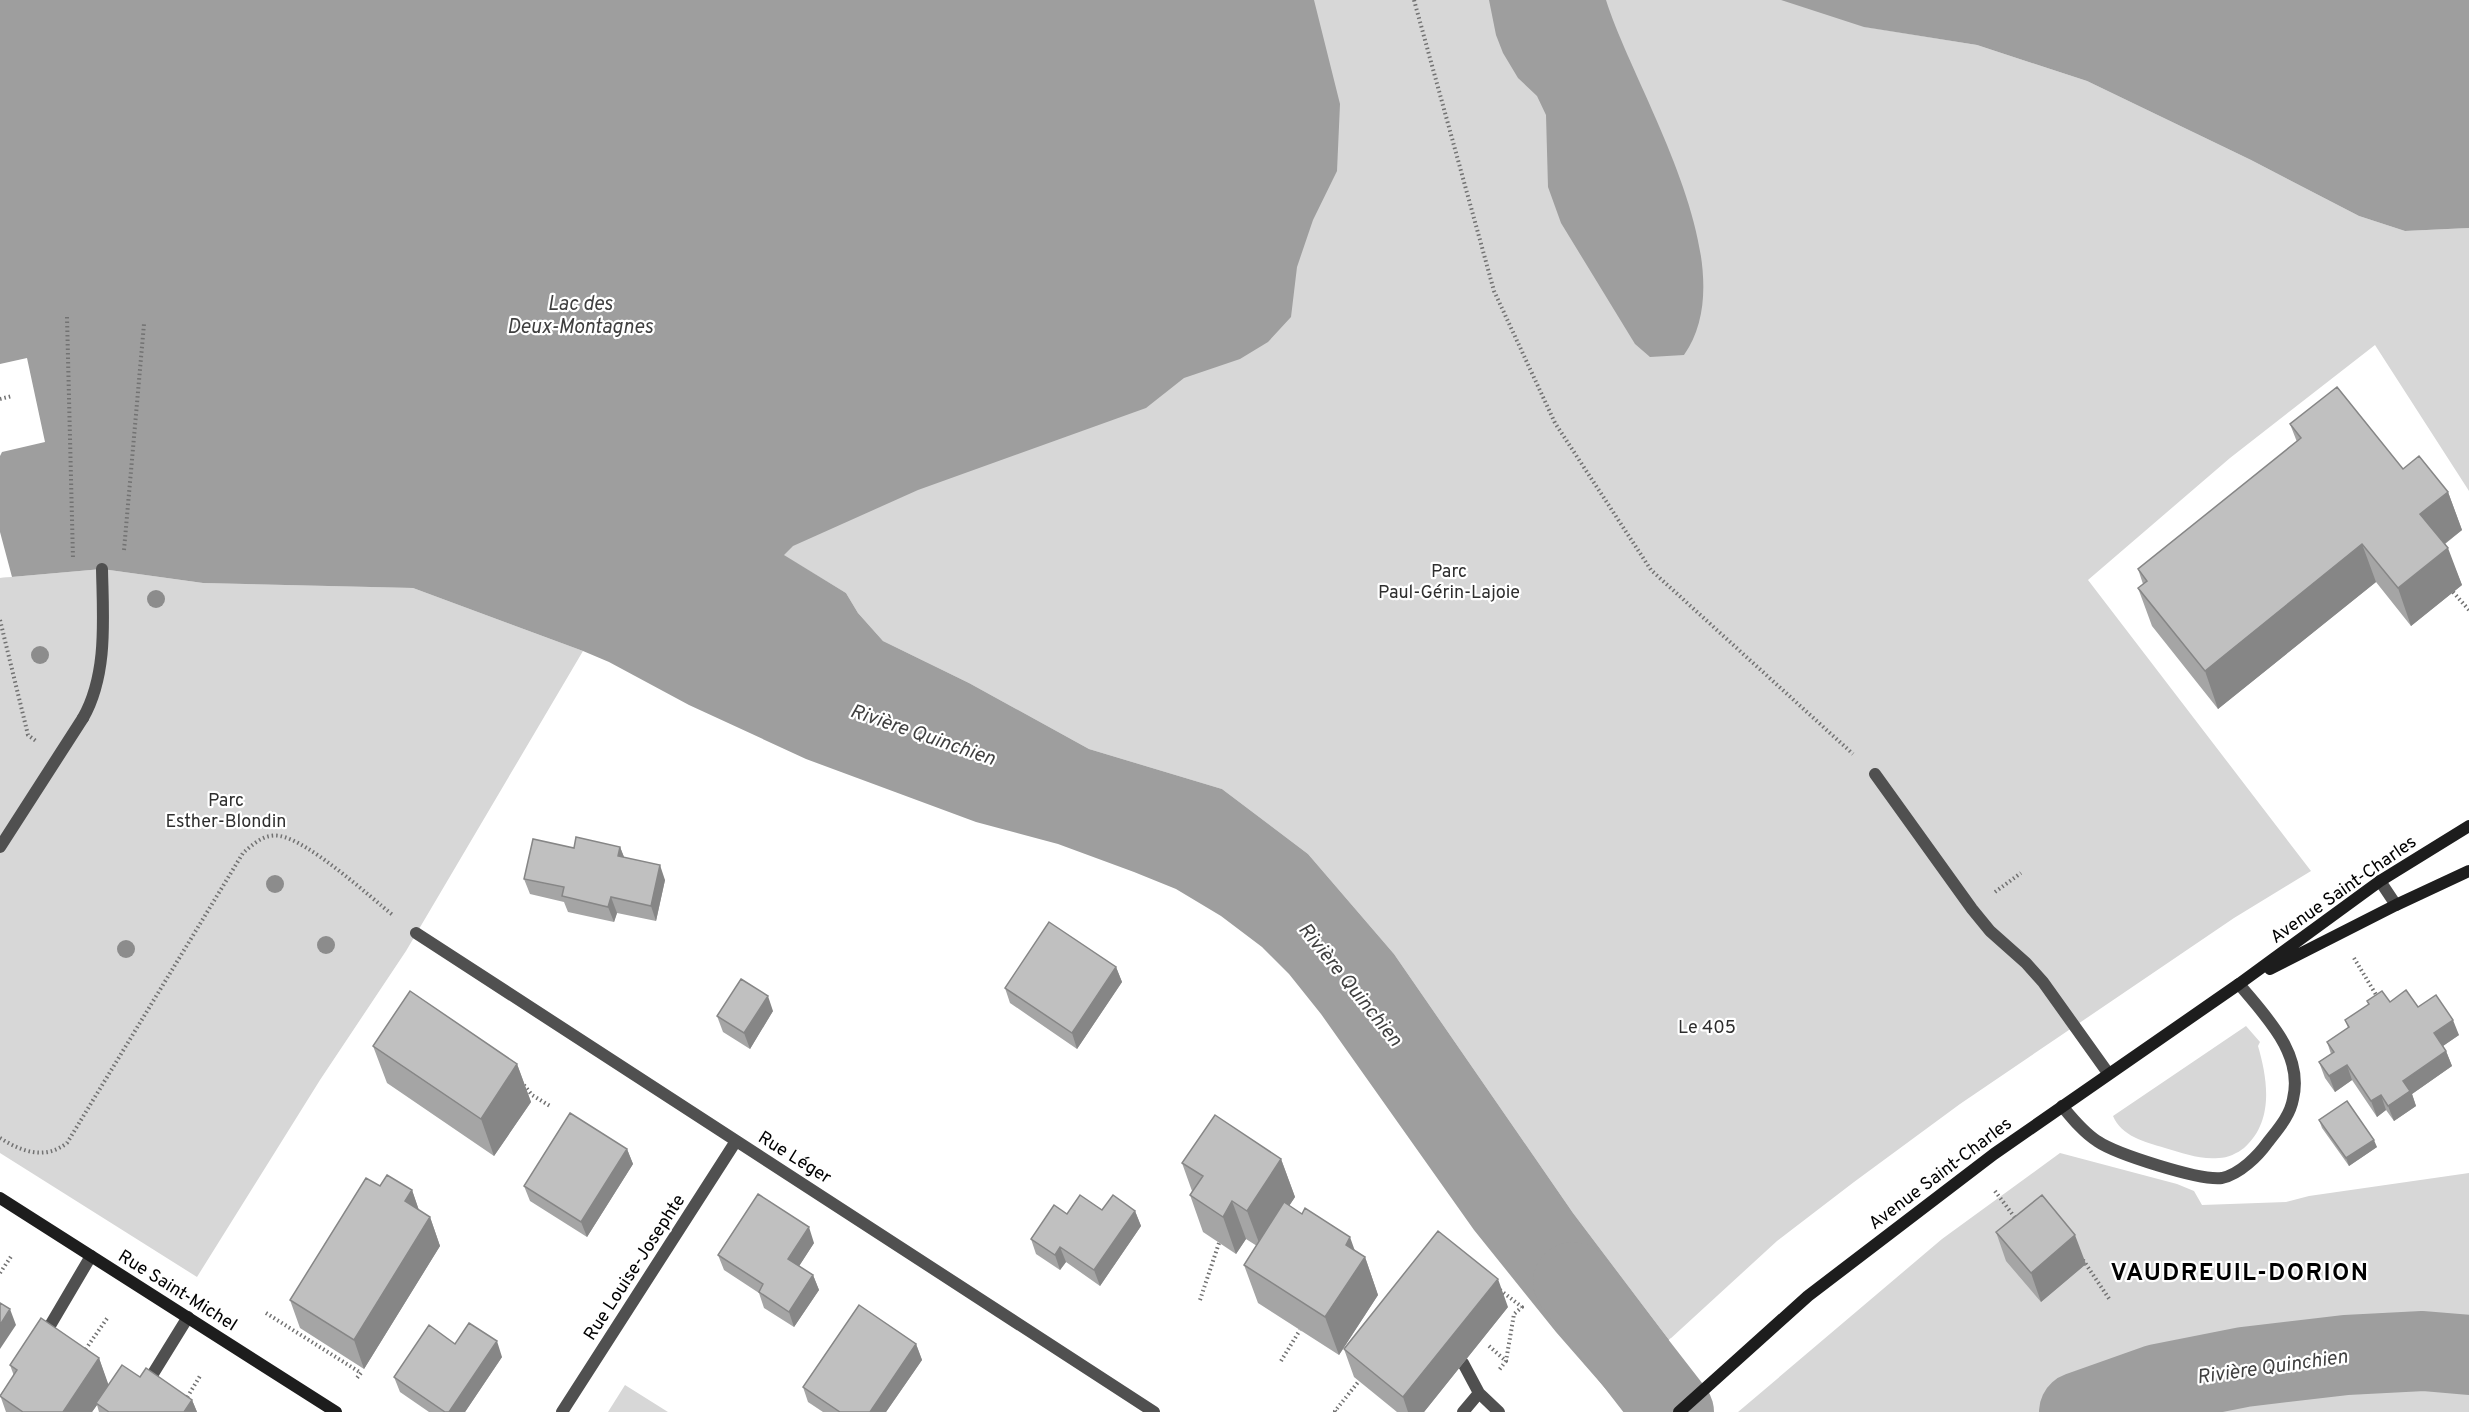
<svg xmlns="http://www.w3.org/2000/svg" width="2469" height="1412" font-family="Overpass,sans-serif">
	<rect width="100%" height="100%" fill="#fff"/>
	<path fill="#d7d7d7" d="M266,0H1979L1866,27L1977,45L2087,81L2251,160L2359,216L2405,231L2469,228V491L2375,345L2230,458L2088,580L2311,871L2234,918L1960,1104L1854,1182L1777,1241L1669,1340L1573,1213L1394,954L1308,854L1222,789L1089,749L969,683L883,641L858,613L846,593L783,555Z
		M102,569L203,583L413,588L583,651L406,951L320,1080L197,1277L0,1153V578Z
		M2246,1026L2260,1042L2258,1046C2268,1080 2274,1122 2244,1148C2238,1153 2227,1158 2219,1158C2200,1160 2183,1153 2165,1148C2145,1142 2121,1136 2113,1116Z
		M2060,1153L2177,1184L2194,1191L2202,1205L2286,1202L2309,1196L2469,1173V1412H1738L1942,1239Z
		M625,1385L668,1412H608Z"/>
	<path fill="#9e9e9e" d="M0,0H1314L1340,104L1337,171L1313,220L1297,267L1291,317L1268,342L1240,359L1184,378L1146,408L918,490L793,546L784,555L846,593L858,613L883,641L969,683L1089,749L1222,789L1308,854L1394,954L1573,1213L1669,1340L1611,1395L1556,1332L1474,1230L1321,1014L1289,974L1262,947L1221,916L1176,889L1134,872L1058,844L976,822L806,759L689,705L609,662L583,651L413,588L203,583L102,569L0,578Z
		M1489,0H1606C1635,92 1748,264 1684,355L1650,357L1635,344L1561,223L1548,187L1546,115L1537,96L1518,78L1503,53L1496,35Z
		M1781,0H2469V228L2405,231L2359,216L2251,160L2087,81L1977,45L1864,27Z"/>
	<path fill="#fff" d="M27,358L45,442L2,452L0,456V364Z
		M0,532L12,577L0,578Z
		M1671,1338V1342L1613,1397H1609Z"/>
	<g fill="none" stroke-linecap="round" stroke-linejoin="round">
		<path stroke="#9e9e9e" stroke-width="80" d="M1573,1282L1674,1412
			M2079,1412L2158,1384L2244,1367L2346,1355L2423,1351L2469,1355"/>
		<path stroke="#727272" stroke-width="4" stroke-dasharray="1.5 3" stroke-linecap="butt" d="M1414,0L1494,291L1555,423L1651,570L1853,754
			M67,317L73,559
			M0,399L12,396
			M124,550L144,324
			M2453,592L2469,610
			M0,620L28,735L36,741
			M1995,892L2021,873
			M2354,958L2378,998
			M524,1085L532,1095L550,1106
			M0,1138C22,1152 45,1160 67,1143L243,853C253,844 265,833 280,836C309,841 369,896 394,916
			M1995,1191L2016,1219
			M2083,1260L2110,1300
			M0,1273L12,1255
			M1500,1290L1522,1307L1514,1314L1506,1361
			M1200,1300L1219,1243
			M266,1313L361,1373L357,1378
			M1489,1346L1506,1361L1499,1370
			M83,1353L108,1317
			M1281,1361L1300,1330
			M185,1401L200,1376
			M1336,1412L1335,1411L1359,1381"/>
		<path stroke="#505050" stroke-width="12" d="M83,718C108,674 103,618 102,569
			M1875,774L1972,909L1990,931L2026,963L2043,982L2108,1073
			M2380,881L2396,905
			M2062,1106C2072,1118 2083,1132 2097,1141C2116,1154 2200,1181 2222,1178C2240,1174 2258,1156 2268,1142C2278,1129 2290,1116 2293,1099C2304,1053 2265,1016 2239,984
			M48,1329L91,1256
			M1463,1363L1479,1393
			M146,1385L188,1317
			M1463,1412L1479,1393L1499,1412"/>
		<path stroke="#505050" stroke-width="12" d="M0,847L83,718
			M416,933L1154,1412
			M562,1412L736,1141"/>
		<path stroke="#1d1d1d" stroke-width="12" d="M2270,969L2396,905L2469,871
			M0,1198L336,1412
			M1679,1412L1808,1296L1994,1154L2239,984L2380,881L2469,826"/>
	</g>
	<g fill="#8c8c8c">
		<circle cx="156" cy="599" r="9"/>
		<circle cx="40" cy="655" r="9"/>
		<circle cx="275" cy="884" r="9"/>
		<circle cx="326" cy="945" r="9"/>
		<circle cx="126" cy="949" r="9"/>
	</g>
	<path fill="#a5a5a5" d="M2290,424L2403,469L2448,492L2462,530L2445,544L2462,585L2411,626L2376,582L2218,709L2152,626L2138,588L2143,584L2138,569L2297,442Z
		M620,847L624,857L665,880L656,921L617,913L614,922L568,912L564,902L530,894L524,879L574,848Z
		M1116,967L1122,982L1077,1049L1010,1003L1005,988Z
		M2390,1002L2418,1007L2459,1035L2443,1046L2446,1051L2452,1066L2412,1094L2416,1106L2394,1121L2386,1110L2377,1117L2352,1080L2335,1092L2325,1078L2319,1062L2331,1054L2327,1042L2348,1028L2345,1020Z
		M773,1011L750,1049L723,1032L717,1016Z
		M373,1046L517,1064L531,1102L494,1156L387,1083Z
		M2319,1120L2377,1147L2349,1166L2322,1128Z
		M627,1149L633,1164L587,1237L530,1201L524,1186Z
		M1281,1159L1295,1197L1289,1206L1365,1257L1378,1295L1339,1355L1258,1303L1244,1265L1257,1246L1246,1239L1236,1254L1203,1232L1190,1195L1192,1191L1182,1163Z
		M380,1186L412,1190L419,1211L430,1217L440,1246L364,1369L300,1328L290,1300Z
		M1102,1210L1135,1211L1141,1226L1100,1286L1066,1262L1060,1270L1036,1254L1031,1239L1067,1214Z
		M1996,1232L2086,1264L2041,1302L2006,1261Z
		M814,1243L799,1266L813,1275L819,1290L794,1327L764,1308L759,1293L724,1270L718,1255Z
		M1508,1307L1424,1412H1397L1354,1377L1344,1349Z
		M455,1344L502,1357L465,1412H429L400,1392L394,1377Z
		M916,1344L922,1360L886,1412H823L808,1402L803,1387Z
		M99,1358L108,1385L140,1377L192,1400L197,1412H99L97,1405L92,1412H6L0,1395L14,1376L10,1365Z"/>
	<path fill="#868686" d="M2448,492L2462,530L2434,552L2420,514Z
		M2362,544L2376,582L2218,709L2205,671Z
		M2448,548L2462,585L2411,626L2398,588Z
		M620,847L626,862L618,856Z
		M660,865L665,880L656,921L651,906Z
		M611,897L617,913L614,922L608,907Z
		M1116,967L1122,982L1077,1049L1072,1033Z
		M768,996L773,1011L750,1049L744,1033Z
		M2453,1020L2459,1035L2440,1048L2434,1033Z
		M2446,1051L2452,1066L2412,1094L2416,1106L2394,1121L2388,1106L2403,1081Z
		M517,1064L531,1102L494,1156L481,1119Z
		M2347,1065L2352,1080L2335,1092L2329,1076Z
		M2381,1095L2386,1110L2377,1117L2371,1101Z
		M2374,1140L2377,1147L2349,1166L2346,1158Z
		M627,1149L633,1164L587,1237L581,1222Z
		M1281,1159L1295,1197L1261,1248L1247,1211Z
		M412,1190L422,1219L405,1201Z
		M1232,1201L1246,1239L1236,1254L1223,1217Z
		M1135,1211L1141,1226L1100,1286L1094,1270Z
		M430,1217L440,1246L364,1369L354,1340Z
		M809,1227L814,1243L794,1274L788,1259Z
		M2075,1235L2086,1264L2041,1302L2031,1273Z
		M1350,1237L1360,1265L1365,1257L1378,1295L1339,1355L1325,1317L1346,1245Z
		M1060,1247L1066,1262L1060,1270L1055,1255Z
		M813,1275L819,1290L794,1327L789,1312Z
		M1498,1279L1508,1307L1424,1412H1408L1403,1397Z
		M10,1309L16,1325L0,1349V1325Z
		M497,1341L502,1357L465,1412H449Z
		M916,1344L922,1360L886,1412H870Z
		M99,1358L109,1386L96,1403L97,1405L92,1412H63Z
		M192,1400L197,1412H184Z"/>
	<path fill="#c0c0c0" stroke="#868686" stroke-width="1.5" d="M2337,387L2403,469L2419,456L2448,492L2420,514L2448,548L2398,588L2362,544L2205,671L2138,588L2147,581L2138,569L2301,438L2290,424Z
		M576,837L620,847L618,856L660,865L651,906L611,897L608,907L562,896L564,887L524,879L533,839L574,848Z
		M1049,922L1116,967L1072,1033L1005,988Z
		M741,979L768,996L744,1033L717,1016Z
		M2406,990L2418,1007L2436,995L2453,1020L2434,1033L2446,1051L2403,1081L2410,1091L2388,1106L2381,1095L2371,1101L2347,1065L2329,1076L2319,1062L2334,1052L2327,1042L2349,1027L2345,1020L2369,1004L2367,1001L2382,991L2390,1002Z
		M410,991L517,1064L481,1119L373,1046Z
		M2347,1101L2374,1140L2346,1158L2319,1120Z
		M570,1113L627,1149L581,1222L524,1186Z
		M1215,1115L1281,1159L1247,1211L1232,1201L1223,1217L1190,1195L1203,1176L1182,1163Z
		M387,1175L412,1190L405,1201L430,1217L354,1340L290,1300L366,1178L380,1186Z
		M758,1194L809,1227L788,1259L813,1275L789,1312L759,1292L763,1284L718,1255Z
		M1080,1195L1102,1210L1113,1195L1135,1211L1094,1270L1060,1247L1055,1255L1031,1239L1054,1205L1067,1214Z
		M2042,1195L2075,1235L2031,1273L1996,1232Z
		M1284,1202L1302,1214L1305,1208L1350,1237L1346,1245L1365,1257L1325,1317L1244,1265Z
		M1438,1231L1498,1279L1403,1397L1344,1349Z
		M0,1303L10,1309L0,1325Z
		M859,1305L916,1344L870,1412H840L803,1387Z
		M41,1318L99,1358L63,1412H23L0,1396L17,1370L10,1365Z
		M469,1323L497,1341L449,1412H445L394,1377L429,1325L455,1344Z
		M122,1365L140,1377L146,1368L192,1400L184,1412H109L96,1403Z"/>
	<g text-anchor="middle" stroke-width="4.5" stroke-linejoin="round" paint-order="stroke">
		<g font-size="18" fill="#2e2e2e" stroke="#fff">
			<text x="1449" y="577">Parc<tspan x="1449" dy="21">Paul-Gérin-Lajoie</tspan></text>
			<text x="226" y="806">Parc<tspan x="226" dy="21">Esther-Blondin</tspan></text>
			<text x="1707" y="1033">Le 405</text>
		</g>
		<g font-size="18" fill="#000" stroke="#fff">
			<text transform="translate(2343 889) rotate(-35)" y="6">Avenue Saint-Charles</text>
			<text transform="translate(795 1157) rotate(32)" y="6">Rue Léger</text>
			<text transform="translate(1940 1173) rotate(-37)" y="6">Avenue Saint-Charles</text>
			<text transform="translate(634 1267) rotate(-57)" y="6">Rue Louise-Josephte</text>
			<text transform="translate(178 1290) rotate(32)" y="6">Rue Saint-Michel</text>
		</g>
		<g font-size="20" font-style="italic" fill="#3f3f3f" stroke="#fff">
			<text x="580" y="310">Lac des<tspan x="580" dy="23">Deux-Montagnes</tspan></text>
			<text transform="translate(923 734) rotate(19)" y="7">Rivière Quinchien</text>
			<text transform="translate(1351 984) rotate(51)" y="7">Rivière Quinchien</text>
			<text transform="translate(2272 1366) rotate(-8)" y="7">Rivière Quinchien</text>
		</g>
		<g font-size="24" font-weight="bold" letter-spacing="1.5" fill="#000" stroke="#fff">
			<text x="2240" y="1280">VAUDREUIL-DORION</text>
		</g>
	</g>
</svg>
